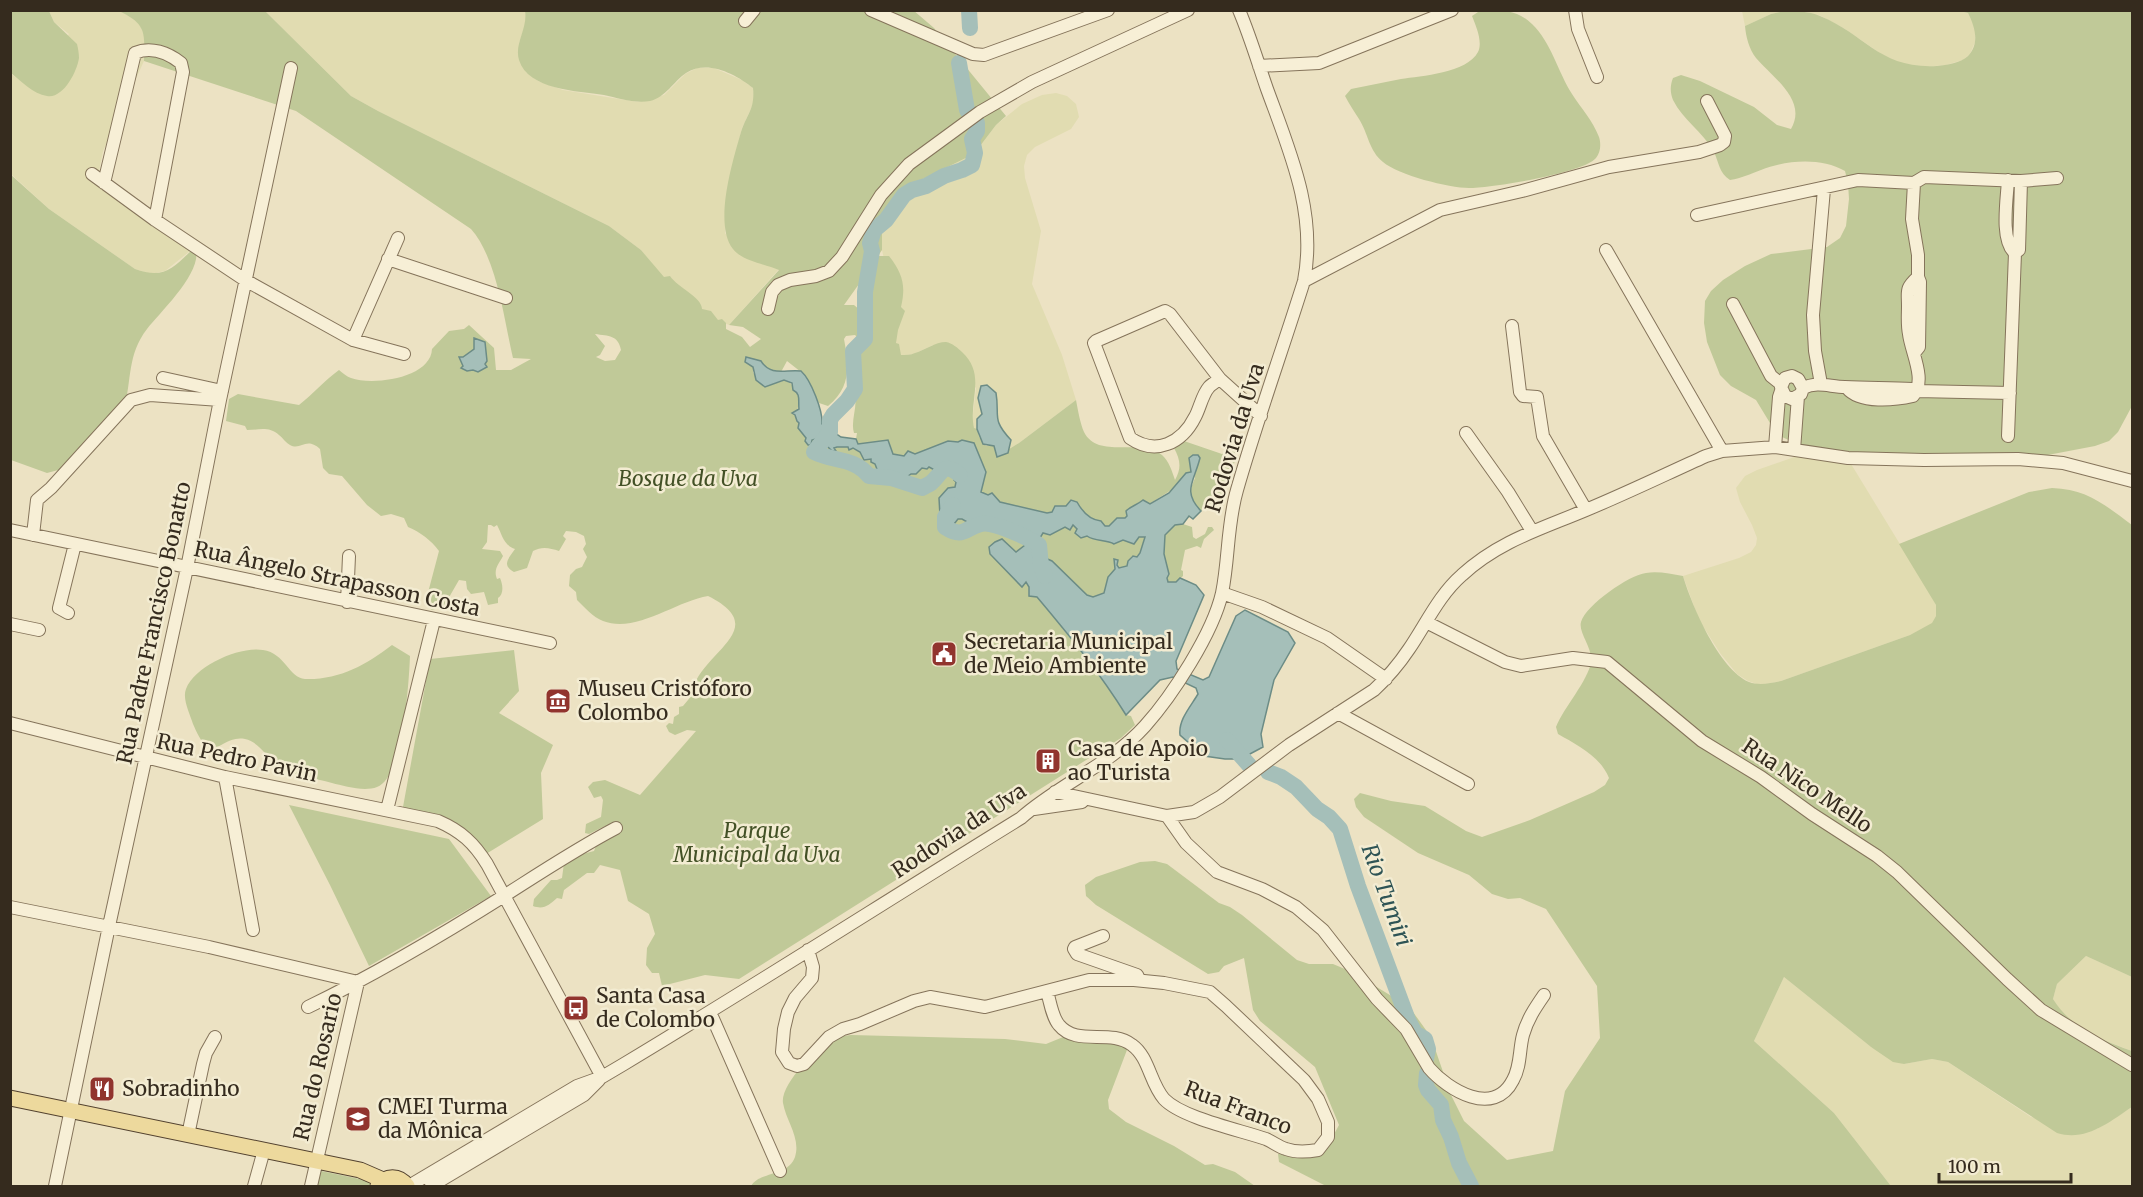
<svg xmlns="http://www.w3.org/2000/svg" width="2143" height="1197" font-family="Merriweather,serif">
	<rect width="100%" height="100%" fill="#ece2c3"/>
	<path fill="#e1dcb1" d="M49,11H119L130,16L140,25L145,38L144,61L103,151L99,171L104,182L195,247L165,271L151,274L135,269L49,209L11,174L10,73L30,88L69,34L54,22Z
		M265,11H525L527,20L519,43L526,72L538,81L563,90L638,102L664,95L685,74L697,68H714L742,80L753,88L754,102L742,128L728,187L725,233L742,255L779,269L729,325L710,317L680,298L641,250L609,226L378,111L351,96Z
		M1742,11H1784L1771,14L1745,26Z
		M1802,11H1960L1968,13L1975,27V42L1970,54L1963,60L1946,65L1924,67L1898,63L1887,58L1845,29L1821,16Z
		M1056,93L1067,96L1076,104L1079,117L1071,129L1035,147L1027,155L1024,166L1025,178L1041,231L1032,284L1062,355L1076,400L1019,443L1006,451L976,439L972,422L976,388L933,345L914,354L898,356L885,263L882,250V231L887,214L921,180L974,154L996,125L1022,104L1042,95Z
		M1817,449L1848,459L1931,595L1936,605V616L1932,624L1910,635L1781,681L1760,685L1748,681L1737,674L1720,653L1699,620L1683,576L1739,558L1751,552L1756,545L1757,538L1752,525L1740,502L1736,488L1745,476L1757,470Z
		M2086,956L2132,977V1051L2101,1039L2084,1030L2061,1012L2053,999L2057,984Z
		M1784,977L1871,1047L1904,1064L1932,1059L1948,1062L2031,1117L2097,1129L2132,1107V1186H1891L1834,1113L1754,1041Z"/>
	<path fill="#c0c998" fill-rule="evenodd" d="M913,10L934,28L1006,116L996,125L974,154L921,180L887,214L882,231V250L878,256H889C903,274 906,286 901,307L905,311L898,330L896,343L899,344L901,355C905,355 911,355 915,353C925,350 935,342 946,342C952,343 958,348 962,352C987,375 968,401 974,428L977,429L979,437L986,446L990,445L1006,451L1019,443L1076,400C1078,410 1080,423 1084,432C1098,460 1141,437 1162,455C1169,461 1172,471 1175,480C1182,468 1180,459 1174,448L1184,441L1222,454L1230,450L1235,452L1236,458L1231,472H1228L1225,481L1228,482C1222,502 1215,501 1201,511C1190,499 1188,493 1195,478L1190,466L1191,472L1179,488L1173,489L1149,504L1136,542L1139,537H1145L1140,553L1136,557L1132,556L1128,561L1127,566L1120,568L1115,561V569L1104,593L1093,597L1087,596L1062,628L1105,681L1126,715L1131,716L1135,725L1121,738L739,979L705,975L662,986L659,973H652L646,965L647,948L655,934L649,914L628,901L620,870L600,865L594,873H587L564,890L562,899L557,898C549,905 544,910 533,906L534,899L551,880H557L562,878L564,863L579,855L594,851L598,841L607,829L605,826L589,834L585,833L586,824L601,817L603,800L601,796L594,798L588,787L593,782L605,780L640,795L696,731L687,730L675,735L669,732L666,726L669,723L673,724L674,717L679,714V707L683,706L698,688L694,685C709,649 770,627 708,596C676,601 636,634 603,621C593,617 585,608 577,600L576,592L569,586L570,575L576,569L582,567L587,557L583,549L586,544L584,536L576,532L566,531L563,536L566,539L559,551C550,548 542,546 533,551L527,568L514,572C501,565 509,558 515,549C503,545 502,534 497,525L494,527L491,525H488L487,542L482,549L500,551L503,556C499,564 493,569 497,579L500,578C503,585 504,594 498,598V603L488,605L484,592L471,594L467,589L466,581L459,580L444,606L432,610L425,604L439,551C431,540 420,532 408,527L404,518L391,514L381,516L367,505L342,476L329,474L323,468L320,449C306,436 301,451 290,445C286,443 283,438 279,435C269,426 259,430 247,430L245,426L226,421L229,399L238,394L299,405C313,394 324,381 339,370C343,373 347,377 351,378C373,386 431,378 432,349L449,331L464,329L469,325L494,348L496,370H511L531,359L513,358C504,320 497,258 471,229L296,111L144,61C145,32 146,24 119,11H265L351,96L378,111L609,226L641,250L664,277L670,276C678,288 702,297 702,309L711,311L718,320L722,319L726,323V329L742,337L750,347L761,339L743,327L729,325L779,270C765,264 742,261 733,249C713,224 733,160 741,132C747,113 755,110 753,88C736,74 707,59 686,73C673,82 666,97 650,101C635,104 618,98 604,95C578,91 528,90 519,60C514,44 528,28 525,11ZM869,270L866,308L861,311L854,305H844ZM595,334C609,336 618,335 621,350L615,360L605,361L596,357L600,355L605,346ZM855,335L860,340L854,354L858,357C852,367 859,381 854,392C859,405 850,420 854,433H857L856,439L858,444L890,448L893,454L904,456L915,454L909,477L904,479L901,475L896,476L894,479C880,474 879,469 871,459L864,460L860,452L848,447H837L832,451C818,434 825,440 805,441L806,438L795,415C802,403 799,385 784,380C774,387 763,378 753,373L754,367C764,367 771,372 781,372L787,361L801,372L819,403L828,406C851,387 849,367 844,339L846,336Z
		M1481,10C1500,10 1517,9 1532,24C1551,42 1558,72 1572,94C1581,108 1593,121 1599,137C1601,143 1601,152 1596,158C1584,173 1491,188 1469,188C1449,188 1398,175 1383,162C1369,151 1368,133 1359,119C1354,111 1349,104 1345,96L1351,89C1368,86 1384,82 1401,79C1421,76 1467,73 1478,52C1483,42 1476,26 1472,16Z
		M10,11H49L54,22L77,44C78,48 79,54 79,58C77,72 63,99 47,96C33,94 21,81 11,73Z
		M1784,11C1796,11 1808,11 1820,16C1867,35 1879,69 1937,66C1947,65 1960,63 1968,56C1980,43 1975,27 1968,13L1960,11H2132V406L2118,432L2109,441L2095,446L2017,461L1917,465L1817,449L1793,442L1782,437L1773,428L1756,400L1731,386L1720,375L1707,342L1704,323L1705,301L1711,291L1723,280L1745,266L1771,254L1827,247L1840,238L1846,226L1849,199L1848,183L1845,171C1821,157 1786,160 1761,170C1750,174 1742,178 1730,180C1719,173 1719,163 1714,152C1703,132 1683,120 1673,100C1670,93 1670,85 1673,78L1681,75L1700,81L1754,107L1777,125L1791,129C1808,100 1772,77 1756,58C1749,49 1746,37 1745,26L1771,14Z
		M10,174L49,209L135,269C165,280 174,267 195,247C205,270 161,311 147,329C127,355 132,379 124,409L62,469L47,473L11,460Z
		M2052,488C2087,489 2105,505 2132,525V977L2086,956L2057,984L2053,999C2071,1028 2101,1040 2132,1051V1107C2109,1122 2086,1142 2057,1133L1948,1062L1932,1059L1904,1064L1893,1062L1871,1047L1784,977L1754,1041L1834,1113L1891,1186H1326L1279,1162L1278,1154L1326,1149L1339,1125L1315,1067L1260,1021L1253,1010L1244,958L1224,966L1219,972L1208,974L1096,905L1086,896L1085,885L1096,877L1140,862L1155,861L1167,864L1219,903L1230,907L1242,915L1297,960L1309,964H1333L1352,972L1403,1003L1413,1012L1431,1037L1451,1095L1464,1121L1507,1160L1553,1151L1565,1091L1600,1038L1597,986L1546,909L1520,898L1508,899L1492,894L1469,875L1418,853L1364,817L1356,807L1354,799L1360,793L1391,801L1425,806L1466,831L1482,837L1530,820L1594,792L1605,785L1609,778C1600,756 1577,745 1558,734L1556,727C1564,707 1588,681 1591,662C1593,648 1578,633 1581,622C1586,605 1629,575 1646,573C1658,571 1671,574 1683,576C1692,606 1719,669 1749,682C1760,686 1770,683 1781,681L1910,635L1932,623L1936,616V605L1899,544L2029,492Z
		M1183,524L1192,527L1193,537L1196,539L1205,534L1208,527H1212L1214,530L1204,539L1201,548L1197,546L1185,550L1181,570L1183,571V576L1176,582H1168L1164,554L1165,534L1175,525Z
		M392,645L410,656C409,682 403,778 377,787C364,792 344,786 332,783C315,778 295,776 280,767C268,760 260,742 245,739C219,734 213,771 193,724C190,714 182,699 186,689C195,666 239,646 263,650C285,653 289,678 305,679C339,680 366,665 392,645Z
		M514,650L519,691L499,713L553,745L541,773L543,819L486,854C468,821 437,817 403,807L430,659Z
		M289,805L449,839L491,896L369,966L330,885Z
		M1073,1033L1130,1042L1108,1100L1109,1109L1126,1122L1174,1146L1205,1165L1213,1164L1235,1172L1255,1186H751C760,1171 788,1177 795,1157C801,1138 786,1121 783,1103C780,1085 817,1047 832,1039C838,1036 845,1036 851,1035L1005,1039L1046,1044Z
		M321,1171L384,1184L385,1186H317Z"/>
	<path fill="#a5bfb9" stroke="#6c8c86" stroke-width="1.5" d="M474,338L485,342L487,361L485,364L487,367L478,372L473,370L467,371L461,368L463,366L459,357H463L474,349Z
		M746,357L761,361C771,377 786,369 801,371C811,380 823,411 822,424L841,437L856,439L858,444L888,440L893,454L904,456L908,451L915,454L948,441L958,442L962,440L974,443L986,472L981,492L988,495L992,493L1000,502L1047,513L1052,512L1055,506H1066L1071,500L1077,502C1082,511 1090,520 1101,521L1105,526H1109L1117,518H1125L1127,516L1126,511C1131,506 1137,505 1143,500L1150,504L1169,493L1186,473L1191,472L1189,458L1193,455H1198L1200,458C1194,482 1182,491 1201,511L1193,519L1189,516L1183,524L1175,525L1165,535L1164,554L1169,574L1167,578L1168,582H1176L1180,578L1196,585L1204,595L1176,661L1177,669L1203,680L1209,677L1236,616L1245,610L1288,632L1295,643L1274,680L1261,734L1263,747L1248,755L1236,759H1225L1204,756L1180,735C1178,720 1191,706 1198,694L1196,688L1173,677L1160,680L1126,715C1100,673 1069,635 1037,597L1029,596V587L1026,582L1022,587L990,554L989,547L995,542L1002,539L1016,552L1029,542L1035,544L1036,554L1052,561L1087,595L1093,597L1104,593L1108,577L1115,569L1114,559L1118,560L1117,565L1119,568L1127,566L1128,561L1133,556L1137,557L1140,553L1145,537H1139L1134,544L1123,540L1114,544C1106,539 1095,542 1087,536L1081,538L1075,533L1077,529L1073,525L1070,530L1065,527L1050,535L1043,533L1040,538L1036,540L992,520C984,521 979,530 969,530V523L962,519H958L954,524L951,525L950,522H945L940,516L939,498L948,488L955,487L956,482L954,480L955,477L949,472L942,474L929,467L927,469L922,468L916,474H911L904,479L901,475L896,476L894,479L890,480L884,474L883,477H880L875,464L871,462V459L864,460L860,452L853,448L849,450L848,447H837L834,448L836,451H832L825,444L826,441L819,438L812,440L811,445H808L805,441L806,438L798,428L799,423L797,421L795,415L792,413L799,409C798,400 801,394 793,390L792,383L784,380L765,387L756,380L753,367L745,362Z
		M987,385L996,393C1000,416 991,419 1011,440L1008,453L997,457L994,446L983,444L977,429V419L982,414L978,398L981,386Z"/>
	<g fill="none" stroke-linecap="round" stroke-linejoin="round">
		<path stroke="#a5bfb9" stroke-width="16" d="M969,10L970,28
			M959,63L967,110L977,123V131L972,139L975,153L972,165L962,170L944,176L926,186L912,190L904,195L886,220L874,230L870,243L872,251L865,292V339L853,351L855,389L847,401L833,415L830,420V432L814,452C833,462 854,457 869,476L891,478L922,488C925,486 928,485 931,483C942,473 944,461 960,475
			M953,505L945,517V527C963,539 965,528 981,524C993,521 1029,538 1039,545L1041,566L1045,576
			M1227,740L1249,765
			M1268,772L1281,777L1296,787L1317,809L1329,817L1340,829L1358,886L1408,1020L1415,1033L1425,1039L1428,1049L1426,1059
			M1427,1073L1426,1085L1428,1090L1441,1105L1443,1120L1451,1137L1459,1163L1471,1186"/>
		<g stroke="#85745b" stroke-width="14">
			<path id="minor" d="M871,10L973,54L984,55L1108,10
				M1575,10L1578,29L1597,77
				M745,21L754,10
				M1259,66L1319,63L1452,10
				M92,174L155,220L245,280L353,340L404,354
				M2008,180C2007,199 2000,241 2015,253
				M104,183L135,53C151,46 168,53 181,63L183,72L155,220
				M1914,183L1912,219L1918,255V277L1920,282L1919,347L1915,352
				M1697,215L1858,180L1914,183L1924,177L2021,181L2057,178
				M1606,250L1722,451
				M388,259L506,298
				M1304,281L1440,210L1522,191L1609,167L1699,152L1720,145L1724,142L1725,136L1707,101
				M1733,304L1771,376L1781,384
				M768,309L772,292L778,285L790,280L816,276L829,271L842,257L881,195L909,164L980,112L1032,82L1188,10
				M1512,326L1520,392L1523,396L1537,397L1543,436L1586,510
				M353,340L398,238
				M163,378L222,391
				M1220,379L1170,314L1165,311L1096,341L1094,343L1130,438C1156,456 1182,443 1195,417C1200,408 1202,395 1209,387C1212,384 1217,381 1220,379L1261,416
				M1821,384L1815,351L1813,315L1824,189
				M1803,388L1798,379L1792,376L1785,378L1781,387L1785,396L1792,399L1801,394L1803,388C1818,381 1830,387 1845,387C1867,388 1890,388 1912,389L1917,391L2010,393
				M1847,388C1860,404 1895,400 1913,396C1927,380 1911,352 1909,334C1907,324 1908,315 1908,306C1908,290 1905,289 1918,277
				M1466,433L1508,492L1532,531
				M2008,436L2015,253L2019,250L2021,181
				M1775,447L1779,397L1781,391
				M1794,450L1798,396
				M10,530L550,643
				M33,535L37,500L51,488L131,400L150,395L220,400
				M1222,593L1262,607L1327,638L1386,679
				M347,602L349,556
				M68,613L59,608L75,544
				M1426,622L1505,662L1521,666L1573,658L1607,662L1702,741L1761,777L1812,814L1877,856L1897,872L2007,979L2041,1010L2132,1065
				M10,624L39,630
				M1338,713L1468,784
				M10,723L225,777L438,821C461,831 474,843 487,864L602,1077
				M225,777L253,930
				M1055,792L1167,816L1194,812L1220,797L1289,745L1374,690C1387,678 1399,664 1409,649C1426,624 1439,595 1462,575C1499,541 1541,529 1586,510C1627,493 1666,474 1706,456L1722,451L1775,447L1848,458L1924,460L2018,459L2063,463L2132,481
				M1034,809L1082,802
				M387,810L434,620
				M1167,816L1186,843L1217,872L1262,889L1296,907L1323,930L1377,999L1406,1029L1429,1068C1448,1090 1494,1118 1513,1080C1521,1066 1519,1050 1523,1035C1527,1020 1535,1008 1544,995
				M10,907L209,947L358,982
				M1103,936L1075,947L1074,949L1077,954L1137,975L1139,979
				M808,950L813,967L812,978L795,998L788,1012L784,1029L782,1052L789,1063L797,1066L804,1064L829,1037L843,1029L860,1024L914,1001L930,997L985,1007L1089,980H1134L1164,983L1210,992L1226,1006L1304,1080L1318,1099L1328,1122V1137L1318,1150C1307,1152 1297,1153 1286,1149C1279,1147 1273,1142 1266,1139C1240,1130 1182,1118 1164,1099C1150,1083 1149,1057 1132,1045C1110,1028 1077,1047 1059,1025C1052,1017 1050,1001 1047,991
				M308,1007C376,974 442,935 507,894C543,871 578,848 616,828
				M710,1012L780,1171
				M188,1135L203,1064L206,1053L215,1037
				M55,1186L109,926L187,568L220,400L291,68
				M254,1186L264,1150
				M311,1186L358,982
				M409,1186L577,1086L602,1077L624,1064C757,984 888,900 1021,818C1059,784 1110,765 1145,726C1172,696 1213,633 1222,593C1229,559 1227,524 1237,490C1257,420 1282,351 1304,281C1317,213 1290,152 1267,89C1258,63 1250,36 1239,10
				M431,1186L584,1095L599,1080"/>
		</g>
		<g stroke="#53422f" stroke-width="17">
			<path id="major" d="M10,1098L360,1170L383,1180
				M378,1186C386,1175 399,1175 407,1186"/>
		</g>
		<use href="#minor" stroke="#f7efd6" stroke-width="12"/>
		<use href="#major" stroke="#edd99d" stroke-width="15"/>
	</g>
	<defs>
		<g id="civic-square" transform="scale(1.35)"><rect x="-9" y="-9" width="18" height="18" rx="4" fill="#91342e" stroke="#f3ecd2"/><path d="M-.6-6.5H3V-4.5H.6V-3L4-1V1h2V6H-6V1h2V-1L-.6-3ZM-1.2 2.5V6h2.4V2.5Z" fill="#fff"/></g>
		<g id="museum-square" transform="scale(1.35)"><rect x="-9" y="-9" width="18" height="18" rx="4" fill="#91342e" stroke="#f3ecd2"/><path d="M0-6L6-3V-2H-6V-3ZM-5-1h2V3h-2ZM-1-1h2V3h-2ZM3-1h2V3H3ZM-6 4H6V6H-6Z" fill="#fff"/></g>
		<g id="building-square" transform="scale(1.35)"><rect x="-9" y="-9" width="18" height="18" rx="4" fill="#91342e" stroke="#f3ecd2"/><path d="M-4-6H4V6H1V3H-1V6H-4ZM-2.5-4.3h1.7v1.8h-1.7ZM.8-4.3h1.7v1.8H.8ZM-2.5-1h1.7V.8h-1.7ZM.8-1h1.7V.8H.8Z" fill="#fff"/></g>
		<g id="bus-square" transform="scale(1.35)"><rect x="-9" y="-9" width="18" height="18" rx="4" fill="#91342e" stroke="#f3ecd2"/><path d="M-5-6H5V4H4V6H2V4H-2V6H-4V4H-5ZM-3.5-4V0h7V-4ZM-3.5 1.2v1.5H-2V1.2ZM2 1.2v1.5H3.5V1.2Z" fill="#fff"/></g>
		<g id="restaurant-square" transform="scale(1.35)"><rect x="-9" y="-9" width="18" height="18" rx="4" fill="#91342e" stroke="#f3ecd2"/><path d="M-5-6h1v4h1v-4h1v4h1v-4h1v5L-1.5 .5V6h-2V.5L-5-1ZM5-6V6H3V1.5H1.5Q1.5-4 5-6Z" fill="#fff"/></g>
		<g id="school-square" transform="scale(1.35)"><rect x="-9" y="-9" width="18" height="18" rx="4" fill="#91342e" stroke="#f3ecd2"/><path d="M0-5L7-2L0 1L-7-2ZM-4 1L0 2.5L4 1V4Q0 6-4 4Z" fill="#fff"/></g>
	</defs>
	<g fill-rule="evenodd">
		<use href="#civic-square" x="944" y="654"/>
		<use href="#museum-square" x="558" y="701"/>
		<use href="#building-square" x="1048" y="761"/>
		<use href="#bus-square" x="576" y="1008"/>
		<use href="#restaurant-square" x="102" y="1089"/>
		<use href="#school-square" x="358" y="1119"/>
	</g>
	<g text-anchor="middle" stroke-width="5" stroke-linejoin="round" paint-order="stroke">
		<g font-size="21" fill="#352b1e" stroke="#f3ecd2">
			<text transform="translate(1235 438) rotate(-73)" y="7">Rodovia da Uva</text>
			<text transform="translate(337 579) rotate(12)" y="7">Rua Ângelo Strapasson Costa</text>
			<text transform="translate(154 623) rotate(-78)" y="7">Rua Padre Francisco Bonatto</text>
			<text transform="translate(237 758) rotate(12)" y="7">Rua Pedro Pavin</text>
			<text transform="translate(1807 786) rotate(34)" y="7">Rua Nico Mello</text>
			<text transform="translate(959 831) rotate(-33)" y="7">Rodovia da Uva</text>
			<text transform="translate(318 1067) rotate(-77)" y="7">Rua do Rosario</text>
			<text transform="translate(1238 1108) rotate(21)" y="7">Rua Franco</text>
		</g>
		<g font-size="21" font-style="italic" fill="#435126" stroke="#f3ecd2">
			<text x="688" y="486">Bosque da Uva</text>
			<text x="757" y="838">Parque<tspan x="757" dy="24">Municipal da Uva</tspan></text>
		</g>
		<g font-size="21" fill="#352b1e" stroke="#f3ecd2" text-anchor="start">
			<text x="964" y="649">Secretaria Municipal<tspan x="964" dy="24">de Meio Ambiente</tspan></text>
			<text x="578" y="696">Museu Cristóforo<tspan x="578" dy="24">Colombo</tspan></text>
			<text x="1068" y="756">Casa de Apoio<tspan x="1068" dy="24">ao Turista</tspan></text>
			<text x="596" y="1003">Santa Casa<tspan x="596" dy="24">de Colombo</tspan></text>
			<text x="122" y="1096">Sobradinho</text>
			<text x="378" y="1114">CMEI Turma<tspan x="378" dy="24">da Mônica</tspan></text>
		</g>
		<g font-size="22" font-style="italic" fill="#2e5455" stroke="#f3ecd2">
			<text transform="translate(1387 895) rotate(70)" y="8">Rio Tumiri</text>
		</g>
	</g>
	<rect width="2143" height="1197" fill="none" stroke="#352b1e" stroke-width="24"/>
	<path d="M1939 1173v9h132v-9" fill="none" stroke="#352b1e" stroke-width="3"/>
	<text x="1948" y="1173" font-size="18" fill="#352b1e" stroke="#f3ecd2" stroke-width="4.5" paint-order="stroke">100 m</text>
</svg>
